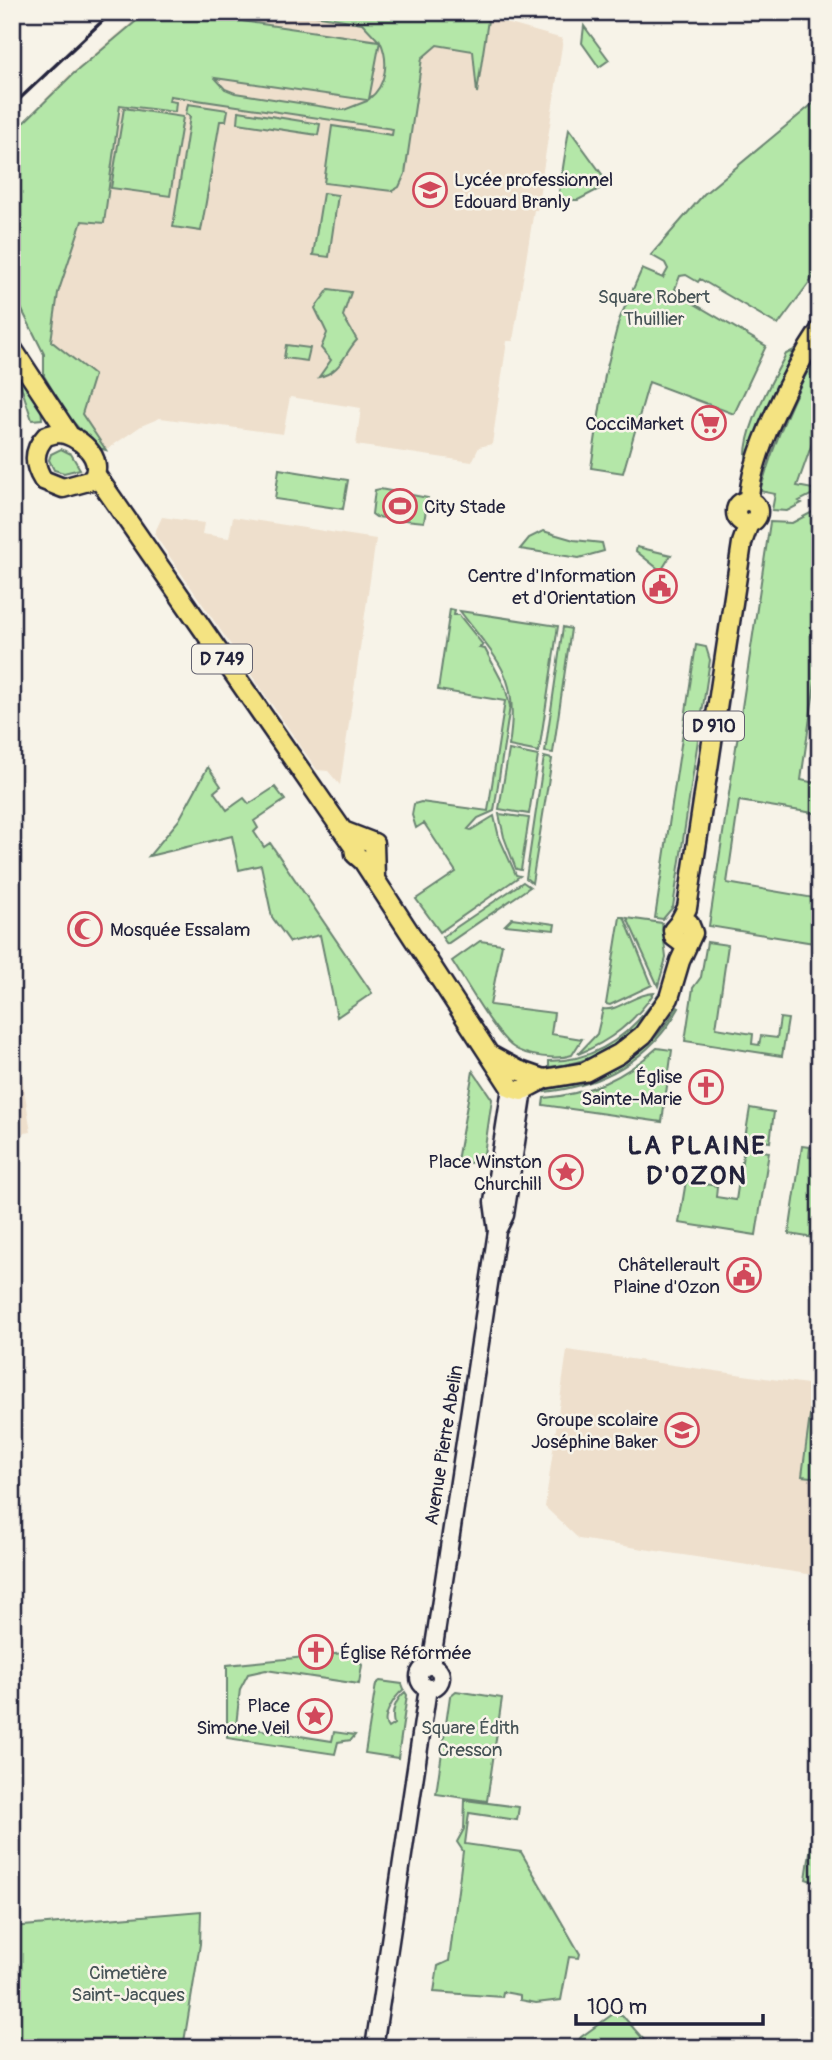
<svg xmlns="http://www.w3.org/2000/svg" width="832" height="2060" font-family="Pangolin,sans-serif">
	<rect width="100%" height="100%" fill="#f7f3e8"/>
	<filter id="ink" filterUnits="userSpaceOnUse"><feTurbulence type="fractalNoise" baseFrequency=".0143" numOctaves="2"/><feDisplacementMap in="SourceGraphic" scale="14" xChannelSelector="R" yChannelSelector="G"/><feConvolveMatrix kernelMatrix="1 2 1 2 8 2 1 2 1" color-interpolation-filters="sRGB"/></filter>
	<g filter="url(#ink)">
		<path fill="#eedfcc" d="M144,12H467L563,39L537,210H534L513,341H507L492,444L479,447L472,462L356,445L361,408L290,397L283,434L160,418L141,426L106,450L50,368L18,302V242L12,210V133L68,76Z
			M162,517L204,523L202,534L229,538L233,517L376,539L340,785L328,771L317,770L154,534Z
			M12,1013L31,1132L12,1135Z
			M567,1350L814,1385L803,1475L820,1478V1576L579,1539L545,1507Z"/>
		<path fill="#b4e7a8" stroke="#6b8472" stroke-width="2" fill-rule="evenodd" d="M147,12H228L221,18L379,41L362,23L296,12H459L488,20L477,93L473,51L437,45L422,58L405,174L399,187L392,191L324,183L332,126L392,135L393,129L170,96L169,101L176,102L175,112L120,105L104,223L82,221L58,293L51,341L94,375L82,414L106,450L95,447L68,416L44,376V354L18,302V242L12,210V134L72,75ZM380,41C389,60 387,85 369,99ZM215,78L367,100V101L344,110L235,93L225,89Z
			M584,26L609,60L599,67L582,43Z
			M815,102L820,108V268L778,325L700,279L698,282L686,275L680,276L675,289L689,297L688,300L766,346L734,414L649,382L623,473L591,468L605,375L619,320L642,269L663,278L668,269L665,263L651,255L704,194Z
			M188,104L228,110L226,121H220L201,231L173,227L190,116L186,114Z
			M124,108L183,117L170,196L111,188Z
			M239,111L320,124L318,135L238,123Z
			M569,129L609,184L578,200H566L559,193Z
			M323,193L338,195L329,257L313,255Z
			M329,289L351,292L343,316L357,340C344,353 342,372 319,377L331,360L321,348L327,333L315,308Z
			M286,345L310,348L307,361L284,358Z
			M820,349V421L797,486L813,489V494L799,501L802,503L787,511L772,510L775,494L760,491C775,440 793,395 820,349Z
			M794,350L762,419L748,469C737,440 772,381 786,354Z
			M20,373L41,405L42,419L32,420L17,374Z
			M61,449L71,454L80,469L64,473L54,470L49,460L51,454Z
			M279,469L348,480L343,509L275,499Z
			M380,489L428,498L424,522L376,517L372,514L375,490Z
			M820,508V648L801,780L820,784V814L739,801L727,883L820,899V944L709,926L770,522L792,523Z
			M543,531L574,540L602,543L604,551L579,558L520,549L529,538Z
			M637,547L671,555L661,571L636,551Z
			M450,609L455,610L454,615H459L483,645L479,648L485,649L505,687L510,706L494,811L478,818L468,829L471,830L494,816L499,837L516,875L520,876L440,932L416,899L456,872L424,823L416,828L412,815L414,804L421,802L488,811L505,701L438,690Z
			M460,611L558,626L539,752L509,746C520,676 500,664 460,611Z
			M563,627L571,629L553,753L545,752Z
			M696,645L706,647L710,660L673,907L663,919L655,918Z
			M509,750L538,756L529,814L499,809Z
			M544,757L552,759L532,883L526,878Z
			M208,767L221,786L214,792L227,810L244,798L249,804L275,787L285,800L254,821L258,828L254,832L264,847L270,843L372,993L337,1017L320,935L290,942L272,917L261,865L239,870L232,836L149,856L179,820Z
			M499,814L529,818L521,870L516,869L504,837Z
			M523,882L530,887L447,944L442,937Z
			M620,917H624L652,985L610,1005L606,1004Z
			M512,918L555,924L554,930L505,925Z
			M627,918L662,923L666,958L658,986Z
			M480,941L502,944L490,1005L554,1013L551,1034L582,1039L572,1055C557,1060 527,1057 513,1047C494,1033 466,982 452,961Z
			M707,942L728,945L716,1028L753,1034L752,1044L759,1045L761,1036L777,1038L780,1018L788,1019L782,1056L685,1041L693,988L701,977Z
			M654,993C634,1022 611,1041 578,1054L597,1034L603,1009C618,1012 633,994 654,993Z
			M657,996C657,1002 652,1008 648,1014C624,1047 588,1063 549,1067V1061C597,1061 631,1035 657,996Z
			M677,1007L679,1008C651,1059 602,1086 545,1092L546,1089C601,1083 650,1056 677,1007Z
			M657,1048L672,1050L662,1122L543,1105L544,1098C589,1094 624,1078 657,1048Z
			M473,1071L492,1099L483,1161L480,1164L457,1161Z
			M750,1108L774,1112L770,1142L745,1138Z
			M802,1146L810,1147L809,1157L820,1159V1239L789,1234Z
			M744,1148L769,1152L756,1235L679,1223L686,1181L717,1186L716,1197L736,1200Z
			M814,1385L820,1386V1478L802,1476Z
			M354,1652L362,1665L359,1684L266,1670L248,1674L240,1689L236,1726L332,1741L334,1732L355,1735L351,1740L338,1742L335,1754L227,1738V1665Z
			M380,1681L402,1684L404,1689C394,1697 380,1719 388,1728L394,1724C391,1713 395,1700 405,1692L407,1695L398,1758L365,1753L376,1684Z
			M456,1691L502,1698L487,1801L436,1794L450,1696Z
			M820,1785V1884L806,1879Z
			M465,1800L519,1807L517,1820L469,1813L465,1844L521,1852L580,1954L579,1958L569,1957L561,2000L536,2003L520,2000V1995L503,1992L502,1997L434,1992L438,1966L449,1961L463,1851L457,1842L464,1829Z
			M201,1911L200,1944L183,2048H12V1927Z
			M613,2014L622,2015L651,2048H573L581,2037Z"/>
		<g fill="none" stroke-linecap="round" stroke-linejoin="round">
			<g stroke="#22223b" stroke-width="21">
				<path id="secondary" d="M498,1229L505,1215L524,1090
					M419 1677a11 11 0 1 1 22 0a11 11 0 1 1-22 0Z
					M431,1666L497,1231L493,1202L511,1088
					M374,2048L428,1688"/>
			</g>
			<g stroke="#22223b" stroke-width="23">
				<path id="primary" d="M12,348L68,433
					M57,433C77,433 107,459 92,480L63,488L43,480C33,464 33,450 46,436Z
					M96,475L354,847L355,854L363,861L511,1088L521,1091L544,1079L585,1072L619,1054L643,1035L669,998L680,961L693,933L689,923H679L673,930L674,937L682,943L688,941
					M736 512a11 11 0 1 1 22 0a11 11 0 1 1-22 0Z
					M749,501C749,457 795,367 820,330
					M343,831L374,843L375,877
					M679,923L687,908L742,543L749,523
					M492,1056L518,1070L544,1079"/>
			</g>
			<use href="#secondary" stroke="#f7f3e8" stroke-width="16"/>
			<use href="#primary" stroke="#f4e382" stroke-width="18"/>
			<path stroke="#22223b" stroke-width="3.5" d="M12,106L112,12"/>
		</g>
	</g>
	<defs>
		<g id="school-ring" transform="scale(1.75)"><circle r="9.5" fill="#f7f3e8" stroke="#d1495b" stroke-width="1.5"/><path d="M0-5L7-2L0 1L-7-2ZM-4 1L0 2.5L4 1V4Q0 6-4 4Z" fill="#d1495b"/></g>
		<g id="supermarket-ring" transform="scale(1.75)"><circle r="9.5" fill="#f7f3e8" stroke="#d1495b" stroke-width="1.5"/><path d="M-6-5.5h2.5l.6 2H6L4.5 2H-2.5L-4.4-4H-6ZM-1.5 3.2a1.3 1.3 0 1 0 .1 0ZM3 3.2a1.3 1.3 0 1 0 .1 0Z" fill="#d1495b"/></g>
		<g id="stadium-ring" transform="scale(1.75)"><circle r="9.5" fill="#f7f3e8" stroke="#d1495b" stroke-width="1.5"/><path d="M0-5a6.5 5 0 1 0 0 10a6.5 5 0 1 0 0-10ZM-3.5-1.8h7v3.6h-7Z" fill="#d1495b"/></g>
		<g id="civic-ring" transform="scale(1.75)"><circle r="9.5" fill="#f7f3e8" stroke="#d1495b" stroke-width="1.5"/><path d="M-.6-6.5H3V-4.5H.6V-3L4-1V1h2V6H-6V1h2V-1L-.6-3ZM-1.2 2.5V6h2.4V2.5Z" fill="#d1495b"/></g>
		<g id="mosque-ring" transform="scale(1.75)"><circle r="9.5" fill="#f7f3e8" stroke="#d1495b" stroke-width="1.5"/><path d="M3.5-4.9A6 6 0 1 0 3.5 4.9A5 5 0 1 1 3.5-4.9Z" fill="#d1495b"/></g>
		<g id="church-ring" transform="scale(1.75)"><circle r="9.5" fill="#f7f3e8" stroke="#d1495b" stroke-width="1.5"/><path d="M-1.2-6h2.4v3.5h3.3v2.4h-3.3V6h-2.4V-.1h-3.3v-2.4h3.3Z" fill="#d1495b"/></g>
		<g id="sight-ring" transform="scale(1.75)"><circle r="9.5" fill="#f7f3e8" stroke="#d1495b" stroke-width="1.5"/><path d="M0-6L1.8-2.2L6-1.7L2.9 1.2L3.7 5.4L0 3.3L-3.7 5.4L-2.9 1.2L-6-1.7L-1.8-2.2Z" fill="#d1495b"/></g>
	</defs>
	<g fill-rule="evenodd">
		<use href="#school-ring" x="430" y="190"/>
		<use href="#supermarket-ring" x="709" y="423"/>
		<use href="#stadium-ring" x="400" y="506"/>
		<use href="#civic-ring" x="660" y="586"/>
		<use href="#mosque-ring" x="85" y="929"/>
		<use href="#church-ring" x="706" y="1087"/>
		<use href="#sight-ring" x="566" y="1172"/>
		<use href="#civic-ring" x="744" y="1275"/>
		<use href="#school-ring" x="682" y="1430"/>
		<use href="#church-ring" x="316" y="1652"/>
		<use href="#sight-ring" x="315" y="1716"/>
	</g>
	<g text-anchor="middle" stroke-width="5" stroke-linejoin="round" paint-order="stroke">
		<g fill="#f7f3e8" stroke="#62616f" stroke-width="2">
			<rect x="192" y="644.5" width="60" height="29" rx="5"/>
			<rect x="684" y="711.5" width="60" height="29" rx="5"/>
		</g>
		<g font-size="18" font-weight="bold" fill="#22223b">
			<text x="222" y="665">D 749</text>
			<text x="714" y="732">D 910</text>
		</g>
		<g font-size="19" fill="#22223b" stroke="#f7f3e8" text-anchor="end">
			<text x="454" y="186" text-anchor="start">Lycée professionnel<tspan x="454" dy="22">Edouard Branly</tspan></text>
			<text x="684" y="430">CocciMarket</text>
			<text x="424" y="513" text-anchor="start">City Stade</text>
			<text x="636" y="582">Centre d'Information<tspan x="636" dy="22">et d'Orientation</tspan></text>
			<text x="110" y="936" text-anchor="start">Mosquée Essalam</text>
			<text x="682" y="1083">Église<tspan x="682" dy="22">Sainte-Marie</tspan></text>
			<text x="542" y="1168">Place Winston<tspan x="542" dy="22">Churchill</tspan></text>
			<text x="720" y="1271">Châtellerault<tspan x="720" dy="22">Plaine d'Ozon</tspan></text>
			<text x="658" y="1426">Groupe scolaire<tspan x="658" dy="22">Joséphine Baker</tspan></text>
			<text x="340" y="1659" text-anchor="start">Église Réformée</text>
			<text x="290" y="1712">Place<tspan x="290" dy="22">Simone Veil</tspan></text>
		</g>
		<g font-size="19" fill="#465356" stroke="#f7f3e8">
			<text x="654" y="303">Square Robert<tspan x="654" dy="22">Thuillier</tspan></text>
			<text x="470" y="1734">Square Édith<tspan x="470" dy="22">Cresson</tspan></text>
			<text x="128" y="1979">Cimetière<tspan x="128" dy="22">Saint-Jacques</tspan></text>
		</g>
		<g font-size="19" fill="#22223b" stroke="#f7f3e8">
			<text transform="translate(443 1445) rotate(-81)" y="7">Avenue Pierre Abelin</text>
		</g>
		<g font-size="26" font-weight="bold" letter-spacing="2" fill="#22223b" stroke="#f7f3e8">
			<text x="697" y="1154">LA PLAINE<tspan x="697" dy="30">D'OZON</tspan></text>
		</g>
	</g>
	<rect width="832" height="2060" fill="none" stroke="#f7f3e8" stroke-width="42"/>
	<rect x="21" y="21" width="790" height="2018" fill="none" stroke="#22223b" stroke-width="2.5" filter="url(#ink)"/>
	<path d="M576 2014v10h187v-10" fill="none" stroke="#22223b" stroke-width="3.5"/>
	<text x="587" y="2014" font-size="21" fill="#22223b" stroke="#f7f3e8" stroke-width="5" paint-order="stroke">100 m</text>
</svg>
